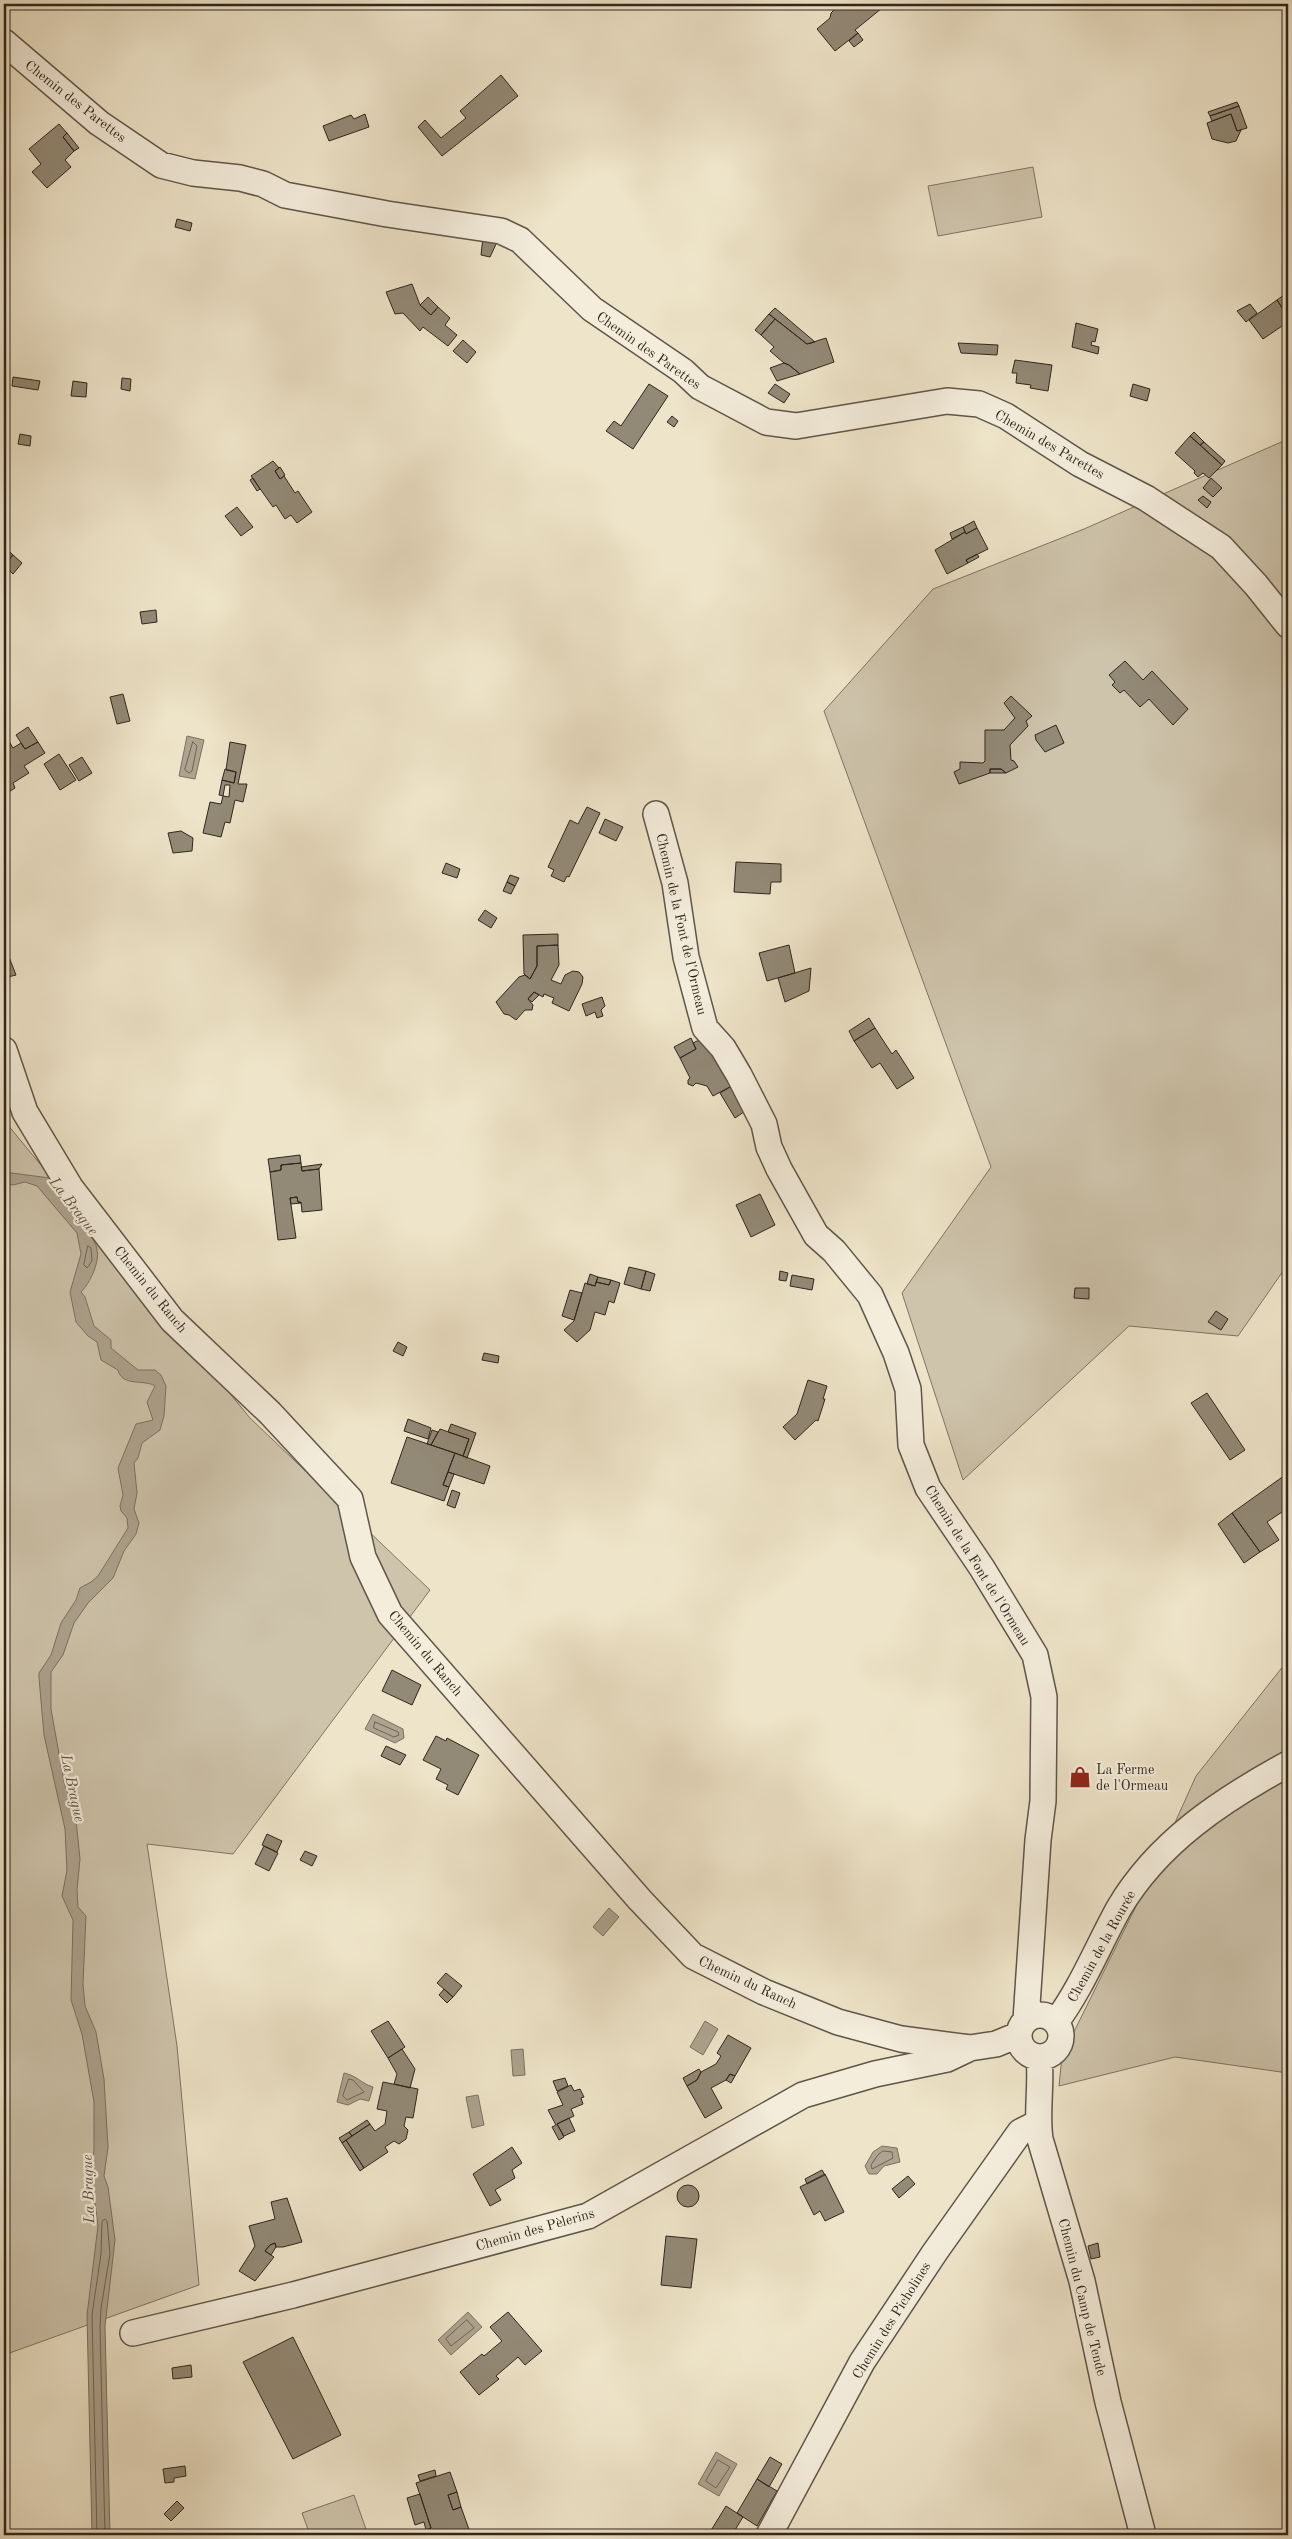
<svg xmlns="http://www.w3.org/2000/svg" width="1292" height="2539" font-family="'Old Standard TT',serif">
	<rect width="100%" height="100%" fill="#eee4c9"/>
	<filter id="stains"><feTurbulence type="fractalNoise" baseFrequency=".004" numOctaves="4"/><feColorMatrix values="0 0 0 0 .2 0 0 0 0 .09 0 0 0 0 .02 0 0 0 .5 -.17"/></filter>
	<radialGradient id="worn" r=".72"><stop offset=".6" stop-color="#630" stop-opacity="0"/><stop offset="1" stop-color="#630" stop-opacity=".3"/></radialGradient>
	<path fill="#cec4ac" stroke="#7e7564" d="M1033,167L1042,217L938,236L928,186Z
		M1288,439V1264L1238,1336L1129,1326L963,1480L902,1293L991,1167L824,711L933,589L1084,529Z
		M4,1123L7,1124L250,1418L430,1590L233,1854L147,1844L177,2046L199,2285L4,2355Z
		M1288,1660V2073L1175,2057L1059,2086L1062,2056L1151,1876L1196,1776Z
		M354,2495L368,2535H310L302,2513Z"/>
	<path fill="#ada38f" stroke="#7b7161" d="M187,736L204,740L195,779L179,776Z
		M4,1172L50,1178C63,1194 93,1230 97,1249C100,1262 90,1283 81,1292L85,1297L94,1326L111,1340V1348L138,1370H155L161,1375L166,1386L164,1416L160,1430L142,1443L138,1458L134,1463L137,1493L134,1509L139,1523L136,1534L124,1551L113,1578L88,1603L74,1623L63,1655L51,1672V1709L64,1782L76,1820L80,1859L77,1890L78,1907L86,1916L83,1984L85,2006L96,2032L104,2079L108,2147L104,2176L108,2187L115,2240L105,2326L110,2535H92L87,2315L98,2226L91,2172L94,2150V2102L82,2034L71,2000L73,1920L62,1896L67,1870L65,1829L44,1735L39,1678V1673L51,1655L61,1623L76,1600L80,1588L91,1582L98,1576L128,1528L127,1518L121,1511L120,1506L123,1495L118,1468L136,1424L153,1420L147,1402L155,1386C144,1379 122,1387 118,1370L101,1360L97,1342L88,1336L76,1322L70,1292L81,1254L77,1233L37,1186L25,1182L13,1185L4,1183Z
		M373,1714L403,1729L404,1738L395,1743L365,1729Z
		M609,1908L619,1917L603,1936L593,1927Z
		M705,2021L718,2029L703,2055L690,2047Z
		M523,2049L525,2075L513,2076L511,2050Z
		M344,2073C358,2076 360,2083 373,2087L369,2101L360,2099L348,2105L337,2102Z
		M478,2095L484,2125L472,2128L466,2097Z
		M882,2146L897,2148L900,2162L884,2166L877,2174H869L865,2166L873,2152Z
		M468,2312L482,2327L451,2355L438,2340Z
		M716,2452L737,2464L719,2496L698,2484Z"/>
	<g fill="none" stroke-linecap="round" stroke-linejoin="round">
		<path stroke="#6e6456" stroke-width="1" d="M193,742L197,746L192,771L189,773L185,770Z
			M88,1246L91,1248L92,1261L87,1268L84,1265Z
			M375,1722L398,1732L399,1735L394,1737L374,1728Z
			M349,2079L353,2080L364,2092L347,2100L343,2096Z
			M883,2151L892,2152L893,2158L872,2169L871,2165L877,2156Z
			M467,2320L474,2328L451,2346L446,2339Z
			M718,2460L730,2467L716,2488L706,2481Z
			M97,2535L92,2315L101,2254L102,2221L105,2219L107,2221L110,2254L101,2308L100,2327L105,2535"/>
	</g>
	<path fill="#928976" stroke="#2f261d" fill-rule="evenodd" d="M840,4L842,7L845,4H887L855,30L858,33L835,51L817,29L830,18L831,13Z
		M858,33L863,40L854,47L849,41Z
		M501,75L518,96L442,156L418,127L425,120L441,138L466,118L460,111Z
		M1237,102L1239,106L1210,116L1208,112Z
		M1239,106L1247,128L1237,131L1231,114L1212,121L1210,116Z
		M365,114L369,127L329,141L323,126L351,115L354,119Z
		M1231,114L1237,131L1241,130L1236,141L1228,143L1212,139L1207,123Z
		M59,124L67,133L63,137L74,151L65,160L71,167L47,188L32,172L41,164L29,149Z
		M67,133L79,148L74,151L63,137Z
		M177,219L192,223L190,231L175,227Z
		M483,237L497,242L490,257L481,255Z
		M412,284L420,305L431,315L438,307L450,318L445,325L457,335L448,346L423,327L420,331L403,313L395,314L386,292Z
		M1288,292V317L1277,300Z
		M428,297L438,307L431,315L420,305Z
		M1277,300L1288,317V322L1263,339L1249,320Z
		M1250,304L1257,313L1246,322L1237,311Z
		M775,308L815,342L807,344L769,314Z
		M769,314L775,319L761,335L755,330Z
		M775,319L807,344L826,338L834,362L800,374L789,365L784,363L770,351L774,347L761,335Z
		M1076,323L1098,329L1095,342L1092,341L1091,345L1099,347L1098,354L1072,347Z
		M463,340L476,352L467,363L453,351Z
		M958,343L998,345L997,355L961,353Z
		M1015,360L1052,365L1048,391L1030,388L1031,385L1016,383L1017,373H1012Z
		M784,363L789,365L800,374L777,381L770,368Z
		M13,377L40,381L38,390L12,386Z
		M122,378L131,379L130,391L121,389Z
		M73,381L87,383L86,397L71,396Z
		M649,384L668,396L633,449L606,431L614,421L621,426Z
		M775,384L790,394L784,403L768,393Z
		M1133,384L1150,389L1147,401L1130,396Z
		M672,416L678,421L674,427L667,422Z
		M1194,432L1204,442L1200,445L1190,436Z
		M20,434L31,436L30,446L18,444Z
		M1190,436L1222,465L1209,478L1203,473L1198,477L1194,473L1195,471L1175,453Z
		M1204,442L1225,461L1222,465L1200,445Z
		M273,461L279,468L275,471L280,479L284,476L295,493L298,491L312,512L297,523L291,515L285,519L276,505L273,507L251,476Z
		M280,467L285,475L280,479L275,471Z
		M253,478L260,489L257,491L250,480Z
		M1211,478L1222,488L1213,497L1203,488Z
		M1203,496L1211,502L1207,508L1198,500Z
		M237,507L253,527L241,536L225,516Z
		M974,521L977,528L966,534L963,527Z
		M963,527L965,532L952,539L950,533Z
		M977,528L988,549L966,560L968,563L947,574L935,550L965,532L966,534Z
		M10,552L13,555L4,565V560Z
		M977,554L979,557L968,563L966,560Z
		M13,555L22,563L13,574L4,565Z
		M156,610L157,622L142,624L140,612Z
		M1125,661L1143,680L1152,671L1188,709L1173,725L1149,699L1140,707L1124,690L1120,693L1112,685L1115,682L1109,675Z
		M123,694L130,721L117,724L110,697Z
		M1011,696L1032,716L1026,721L1028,726L1010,745L1011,760L1014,761L1018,767L1006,773L1001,769H990V773L959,784L954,772L960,769V762L983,763L985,761V730H1004L1015,718L1004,703Z
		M1056,725L1064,743L1045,752L1036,740L1035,735Z
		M28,727L38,742L25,749L16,735Z
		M4,733L13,748L21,743L25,749L38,742L45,753L24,766L29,773L13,783L15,788L4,795Z
		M230,742L246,745L238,784H247L243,802L235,800L230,823L225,822L221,837L203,833L210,802L221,804L223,796L219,795L222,780L234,783L236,772L226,770ZM225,785H230L229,797L223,796Z
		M59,754L76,780L60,790L44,764Z
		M82,757L92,773L79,781L69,765Z
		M225,769L236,772L234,783L222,780Z
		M990,769H1001L1006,773H990Z
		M587,807L600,813L569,877L567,876L564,882L551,876L554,870L548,867L570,820L578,824Z
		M605,819L623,827L616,841L599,833Z
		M181,831L193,838L192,851L173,853L168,833Z
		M736,862L781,864V882H771L770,894L734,892Z
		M446,863L460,869L457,878L442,873Z
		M510,875L519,878L515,886L507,882Z
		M507,882L515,886L511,894L503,891Z
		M485,910L497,918L491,928L478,920Z
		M558,934V945L537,946V966L530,979L524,974L523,935Z
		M558,945L559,965L551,980L561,984L565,975L573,971L579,972L583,977L582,984L569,1011L552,1003L554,998L544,994L543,997L534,992L528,999L533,1005L532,1010H525L516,1020L509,1015L504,1014L496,1002L519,977L525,975L530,979L537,966V946Z
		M789,945L795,973L767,981L759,953Z
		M9,957L16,975L4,978V959Z
		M811,968L809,991L785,1002L778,978Z
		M534,992L539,995L532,1002L528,999Z
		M602,997L605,1006L601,1010L603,1016L597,1018L595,1012L586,1016L582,1004Z
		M869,1018L875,1028L854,1041L849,1031Z
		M875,1028L892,1054L896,1050L914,1078L897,1089L880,1063L872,1068L854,1041Z
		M705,1037L737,1083L713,1096L707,1086L696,1083L693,1086L688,1084V1080L690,1078L680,1058L696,1049L693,1043Z
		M691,1038L696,1049L680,1058L674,1047Z
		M737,1083L751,1107L735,1118L720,1093Z
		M300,1155L301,1163L281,1165V1170L270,1172L268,1159Z
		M301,1163L302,1171L319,1169L322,1210L302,1212L301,1202H298L297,1197L290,1198L296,1238L278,1240L270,1172L281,1170V1165Z
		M322,1164L319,1169L302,1171L301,1167Z
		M760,1194L775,1225L751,1237L736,1205Z
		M297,1197L298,1202L301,1203L291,1204L290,1198Z
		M629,1267L646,1271L641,1289L624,1284Z
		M646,1271L655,1274L650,1291L641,1289Z
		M780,1271L788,1273L786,1281L779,1280Z
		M590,1274L598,1277L595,1286L587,1284Z
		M792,1275L814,1279L812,1290L790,1286Z
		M598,1277L611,1280L609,1285L596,1282Z
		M611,1280L620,1283L614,1303L609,1301L605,1315L595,1312L590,1330L577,1342L564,1330L574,1321L585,1283L595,1286L596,1282L609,1285Z
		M1075,1288H1089V1299L1074,1298Z
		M570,1290L582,1293L574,1320L562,1316Z
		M1216,1311L1228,1319L1221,1330L1208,1322Z
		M398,1342L407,1347L403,1356L393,1351Z
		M484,1353L499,1356L498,1363L482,1360Z
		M808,1380L827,1386L823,1399H825L818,1421L816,1420L795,1440L783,1427L797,1414Z
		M1207,1393L1245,1450L1230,1460L1191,1403Z
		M408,1419L431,1428L428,1439L404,1431Z
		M451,1424L476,1433L467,1458L463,1456L469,1439L448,1432Z
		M440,1429L469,1439L463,1456L431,1445Z
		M432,1430L438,1432L431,1445L427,1444Z
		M407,1437L455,1453L443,1485L449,1487L444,1501L391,1483Z
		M455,1453L490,1466L484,1484L448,1472Z
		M448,1472L454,1474L449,1487L443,1485Z
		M1288,1473V1508L1267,1522L1279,1540L1260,1552L1232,1513Z
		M452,1490L460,1493L455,1508L447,1505Z
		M1232,1513L1260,1552L1244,1563L1218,1524Z
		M392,1670L421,1685L412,1705L382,1691Z
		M436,1736L446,1741L447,1738L479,1755L458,1795L446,1789L448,1785L436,1779L441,1769L423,1760Z
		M386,1746L406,1755L400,1765L381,1756Z
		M267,1834L282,1841L277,1852L262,1845Z
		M264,1846L278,1853L269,1871L255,1864Z
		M305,1851L317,1856L312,1866L300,1860Z
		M446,1973L462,1986L453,1997L437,1983Z
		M444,1989L453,1997L447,2003L439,1995Z
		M388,2021L405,2047L388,2058L371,2031Z
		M728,2035L751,2048L735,2076L730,2074L726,2080L711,2088L722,2108L705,2118L687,2086L697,2080L701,2072L716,2064L721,2056L717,2053Z
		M402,2049L415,2069L410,2088L394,2084L397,2074L388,2058Z
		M699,2069L701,2072L697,2080L687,2086L683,2078Z
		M730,2074L735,2076L731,2083L726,2080Z
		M565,2078L568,2086L557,2091L553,2081Z
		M383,2082L418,2089L413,2118L406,2117L404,2126L408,2130L406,2139L399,2144L394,2141L385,2147L388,2152L364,2168L346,2140L370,2124L375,2131L385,2124L387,2111L377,2109Z
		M571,2085L574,2091L580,2089L584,2097L581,2098L583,2104L571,2109L574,2116L557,2124L564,2137L559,2140L552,2127L556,2125L548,2110L563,2105L557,2092Z
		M569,2118L575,2131L564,2136L557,2124Z
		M367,2120L370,2124L352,2136L349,2132Z
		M349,2132L352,2136L342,2143L339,2138Z
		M346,2140L364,2168L360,2171L342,2143Z
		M512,2147L522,2163L512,2170L515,2178L495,2190L501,2200L490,2206L473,2174Z
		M822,2170L825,2175L807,2184L805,2179Z
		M825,2174L844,2212L825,2221L820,2211L814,2215L800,2187Z
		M908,2176L915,2184L899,2198L892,2189Z
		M677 2196a11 11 0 1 1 22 0a11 11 0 1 1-22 0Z
		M287,2198L302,2242L283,2247H276L275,2243L270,2245L265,2251L274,2257L255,2281L239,2271L255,2246L249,2226L275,2219L271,2202Z
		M666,2236L697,2239L691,2288L661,2285Z
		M275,2243L276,2247L271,2255L265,2251L270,2245Z
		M1098,2243L1100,2257L1091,2259L1088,2246Z
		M508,2312L542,2351L525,2365L518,2357L496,2376L499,2379L479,2395L460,2372L482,2354L484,2356L502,2341L490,2327Z
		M293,2337L341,2435L293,2459L243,2362Z
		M191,2365L192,2377L173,2379L172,2368Z
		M770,2457L782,2464L769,2487L757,2479Z
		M185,2466L186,2476L174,2478V2482L165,2483L163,2469Z
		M435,2470L436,2476L420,2481L418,2475Z
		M450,2472L457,2492L448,2495L453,2510L461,2507L471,2535H428L426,2530L431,2528L416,2483Z
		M757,2479L777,2491L757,2526L737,2513Z
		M457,2492L461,2507L453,2510L448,2495Z
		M420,2494L431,2528L426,2530L424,2522L415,2525L407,2498Z
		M177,2501L184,2508L171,2521L164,2514Z
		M726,2506L743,2517L732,2535H716L710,2532Z"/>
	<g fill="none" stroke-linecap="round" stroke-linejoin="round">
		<g stroke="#5f5648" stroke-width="28">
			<path id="minor" d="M4,42L99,123L161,165L193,173L240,178L263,184L285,195L387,214L501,231L520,240L592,309L683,371L700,387L766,422L796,426L947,401L979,404L1006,416L1080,464L1146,498L1221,547L1256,585L1288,625
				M656,814L675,883L686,957L705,1028L723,1048L739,1075L764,1124L769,1147L779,1169L816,1235L834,1251L870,1295L896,1353L908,1389L911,1445L928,1488L982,1568L1035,1655L1044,1697L1043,1801L1038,1840L1026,2020
				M4,1050L25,1112L70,1187L172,1320L270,1413L350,1499L363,1557L390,1614L640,1900L693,1956L764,1992L838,2022L901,2039L970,2048L996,2044L1018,2035
				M1019 2036a21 21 0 1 1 42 0a21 21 0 1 1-42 0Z
				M1056,2022C1082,1987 1098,1946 1119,1908C1158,1842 1222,1800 1288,1764
				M1039,2057C1042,2085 1036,2112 1040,2139L1082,2281L1108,2402L1143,2535
				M133,2333L293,2295L588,2216L803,2095L875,2074L947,2059L968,2049
				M769,2535L862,2362L935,2252L1020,2132L1038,2123"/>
		</g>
		<use href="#minor" stroke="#f4eddc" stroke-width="25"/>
	</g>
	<defs>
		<g id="shop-bare" transform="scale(1.725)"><path d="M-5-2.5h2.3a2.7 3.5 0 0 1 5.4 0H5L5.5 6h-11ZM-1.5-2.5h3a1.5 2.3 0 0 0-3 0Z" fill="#8f2418" stroke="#f4eddc" stroke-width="2.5" paint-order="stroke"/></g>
	</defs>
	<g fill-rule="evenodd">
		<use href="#shop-bare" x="1080" y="1777"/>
	</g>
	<g text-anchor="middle" stroke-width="4.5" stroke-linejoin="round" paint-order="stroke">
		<g font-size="14" fill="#2f261d" stroke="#f4eddc">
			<text transform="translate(76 101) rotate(38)" y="5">Chemin des Parettes</text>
			<text transform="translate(649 350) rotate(35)" y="5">Chemin des Parettes</text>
			<text transform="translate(1050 444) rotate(30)" y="5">Chemin des Parettes</text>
			<text transform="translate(682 924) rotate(77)" y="5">Chemin de la Font de l'Ormeau</text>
			<text transform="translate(151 1289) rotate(51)" y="5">Chemin du Ranch</text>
			<text transform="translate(978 1565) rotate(58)" y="5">Chemin de la Font de l'Ormeau</text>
			<text transform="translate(426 1653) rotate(50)" y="5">Chemin du Ranch</text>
			<text transform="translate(1101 1946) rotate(-61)" y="5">Chemin de la Rourée</text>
			<text transform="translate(748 1982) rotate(25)" y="5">Chemin du Ranch</text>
			<text transform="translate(535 2229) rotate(-16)" y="5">Chemin des Pèlerins</text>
			<text transform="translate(1083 2297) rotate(76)" y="5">Chemin du Camp de Tende</text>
			<text transform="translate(891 2320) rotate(-58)" y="5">Chemin des Picholines</text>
		</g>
		<g font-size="14" fill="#2f261d" stroke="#f4eddc" text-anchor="start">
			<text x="1096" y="1774">La Ferme<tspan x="1096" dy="16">de l'Ormeau</tspan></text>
		</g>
		<g font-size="15" font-style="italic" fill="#5b5245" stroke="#f4eddc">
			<text transform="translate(74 1206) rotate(52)" y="5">La Brague</text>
			<text transform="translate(73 1788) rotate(78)" y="5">La Brague</text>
			<text transform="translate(88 2189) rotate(-92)" y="5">La Brague</text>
		</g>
	</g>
	<rect width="1292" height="2539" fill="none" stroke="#eee4c9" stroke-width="20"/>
	<rect x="5" y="5" width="1282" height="2529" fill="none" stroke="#2f261d" stroke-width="2.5"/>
	<rect x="10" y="10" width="1272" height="2519" fill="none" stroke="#2f261d"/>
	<rect width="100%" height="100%" filter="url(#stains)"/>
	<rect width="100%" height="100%" fill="url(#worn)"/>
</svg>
